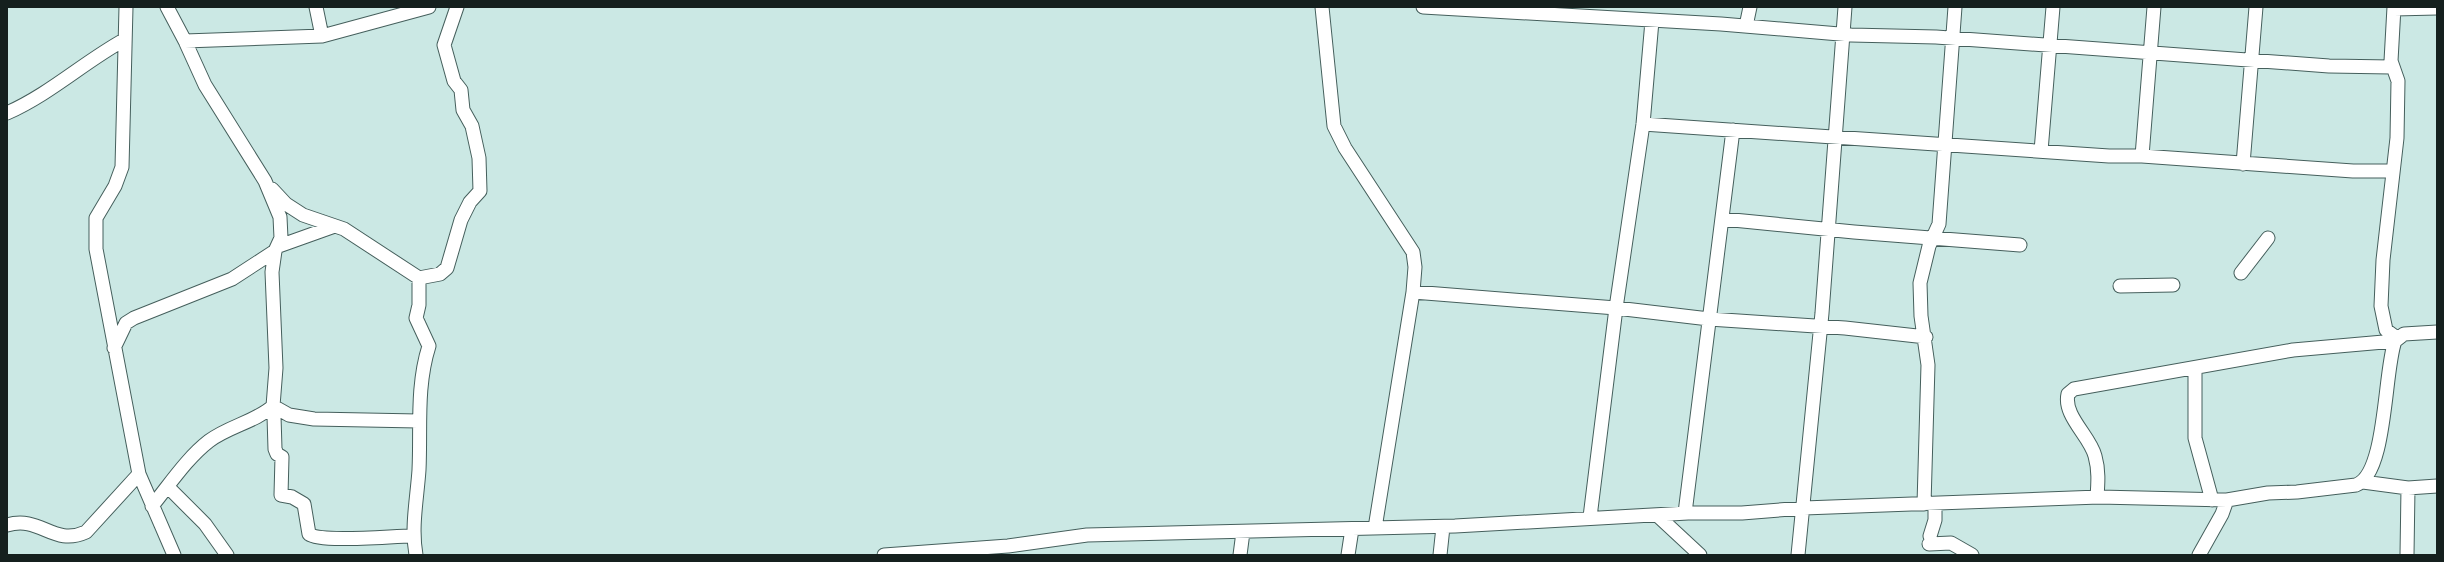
<svg xmlns="http://www.w3.org/2000/svg" width="2444" height="562" font-family="'Asap Condensed',sans-serif">
	<rect width="100%" height="100%" fill="#cbe8e4"/>
	<g fill="none" stroke-linecap="round" stroke-linejoin="round">
		<g stroke="#455f5c" stroke-width="15">
			<path id="minor" d="M126,7L122,167L115,186L96,218V249L139,474L174,555
				M316,7L322,36
				M1322,7L1334,126L1345,148L1413,252L1415,267L1413,292L1375,528
				M1423,7L1721,24L1851,35L1936,37L2329,66L2391,67
				M2394,7L2391,61L2398,81L2397,138L2383,260L2381,306L2386,330L2397,338
				M2394,9L2437,8
				M1746,26L1750,7
				M185,41L322,36L429,7
				M7,113C50,94 84,62 124,40
				M1643,124L2109,156H2142L2353,171H2393
				M2041,151L2053,7
				M2142,156L2154,7
				M2243,164L2256,7
				M272,189L286,204L303,215L344,229L419,278V305L416,318L429,346C416,387 421,428 419,470C417,499 411,527 416,555
				M1723,219L1854,232L2020,245
				M279,246L335,226
				M2241,273L2268,238
				M419,278L440,274L447,268L461,220L470,202L480,191L479,158L472,126L463,110L461,90L454,81L444,45L457,7
				M2120,286L2173,285
				M1413,292L1616,308L1709,319L1845,328L1926,337
				M114,348L126,323L134,318L232,279L275,251
				M2195,368V438L2212,500
				M273,406L289,415L314,419L418,421
				M274,416L275,449L277,454L282,457L281,495L292,497L304,504L309,534C321,543 392,536 412,536
				M2363,482L2408,488L2437,486
				M168,487L205,524L227,555
				M2097,497C2098,483 2099,470 2095,456C2090,436 2063,416 2068,394L2074,389L2293,350L2395,341
				M1924,504L1928,365L1921,316L1920,283L1929,246L1939,224L1955,7
				M152,506C170,484 187,458 209,441C229,426 255,422 273,406L276,368L272,272L275,251L281,238L280,217L265,181L205,85L185,41L167,7
				M1685,513L1733,130
				M1658,516L1700,555
				M1590,517L1616,308L1643,124L1652,21
				M7,525C41,515 53,547 86,532L139,474
				M1930,536L1935,520V504
				M1929,544L1951,543L1972,555
				M884,555L1008,546L1087,535L1455,526L1688,513H1742L1804,508L2099,497L2227,500L2268,493L2297,492L2356,485C2387,474 2384,370 2395,341L2404,334L2437,332
				M1240,555L1243,532
				M1348,555L1352,529
				M1440,555L1443,527
				M1798,555L1822,313L1845,7
				M2199,555L2222,514L2227,500
				M2407,555L2408,488"/>
		</g>
		<use href="#minor" stroke="#fff" stroke-width="13"/>
	</g>
	<rect width="2444" height="562" fill="none" stroke="#15201e" stroke-width="16"/>
</svg>
